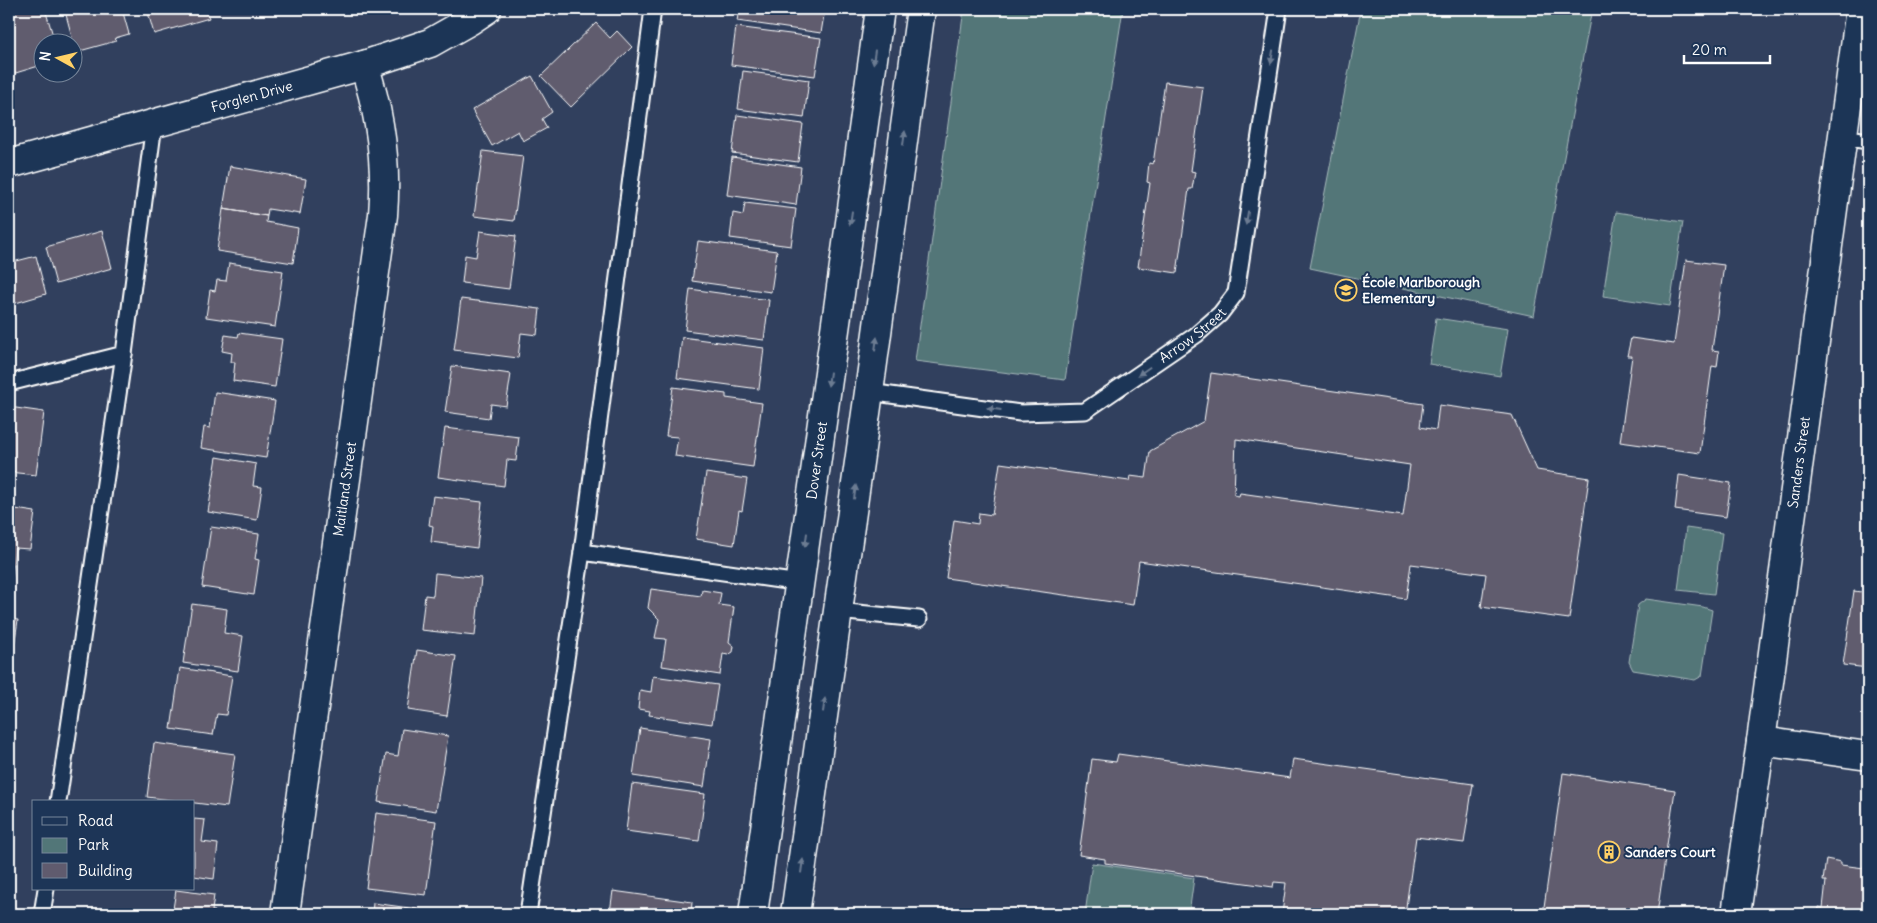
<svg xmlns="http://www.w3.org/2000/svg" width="1877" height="923" font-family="Delius,sans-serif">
	<rect width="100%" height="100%" fill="#31405e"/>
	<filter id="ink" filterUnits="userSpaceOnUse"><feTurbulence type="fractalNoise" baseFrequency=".02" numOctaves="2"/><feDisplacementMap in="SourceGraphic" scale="10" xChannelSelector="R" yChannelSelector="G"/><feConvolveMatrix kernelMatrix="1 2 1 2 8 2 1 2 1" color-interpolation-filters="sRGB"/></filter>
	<g filter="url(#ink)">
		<path fill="#527678" stroke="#a8babc" d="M964,9H1123L1065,380L915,361Z
			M1361,9H1592L1534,316L1310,268Z
			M1616,212L1683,222L1670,306L1603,296Z
			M1436,318L1508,329L1500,376L1429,364Z
			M1686,528L1722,533L1714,594L1678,590Z
			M1646,599L1703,607L1712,610L1702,676L1695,680L1633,670L1629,662L1638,605Z
			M1092,863L1194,878L1189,914H1085Z"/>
		<path fill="#605b6e" stroke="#fff" fill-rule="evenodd" d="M9,9H45L55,42H42V65L9,75Z
			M73,9H122L129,34L115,38L116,41L76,52L65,11Z
			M147,9H206L209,18L154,34Z
			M739,9H825L821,33L737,21Z
			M596,23L610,38L617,31L632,47L571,107L541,76Z
			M736,27L821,38L815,76L731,65Z
			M743,71L809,80L804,118L738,109Z
			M532,76L552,112L542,119L547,128L523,141L518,131L492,146L472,110Z
			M1165,82L1203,87L1191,171L1195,172L1192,189H1189L1177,273L1138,267L1150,183L1147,182L1149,163L1153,164Z
			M737,115L803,124L798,162L732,153Z
			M483,151L523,156L514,221L474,216Z
			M732,157L801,167L796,205L727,195Z
			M230,166L306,179L300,214L268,209L267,216L223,209Z
			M745,203L796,209L791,246L730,238L733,213L743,215Z
			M223,209L267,216L266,222L298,228L293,263L217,251Z
			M102,231L112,268L56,284L46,247Z
			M480,231L516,236L509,289L462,283L465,255L476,257Z
			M698,241L777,251L771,292L692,281Z
			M36,256L46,294L9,305V263Z
			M1686,260L1724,265L1712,350L1719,351L1717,367L1712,366L1700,453L1620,442L1632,356H1627L1631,338L1674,344Z
			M229,263L283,271L275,327L206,317L210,290L215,291L217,280L226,281Z
			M690,289L769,300L764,340L685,330Z
			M461,299L540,309L537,335L521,333L518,358L454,350Z
			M239,333L282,339L275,387L233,381L235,362H231L232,353L222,351L225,335L238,337Z
			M682,337L764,348L759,389L677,378Z
			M452,366L511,374L506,406L491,404L489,418L445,412Z
			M1211,373L1423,404L1420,427L1436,430L1439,405L1512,415L1537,470L1589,478L1569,619L1481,607L1486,574L1411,564L1406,599L1139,561L1133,605L946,578L954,520L978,524L979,513L992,515L1000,463L1129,481L1130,476L1146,478L1150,451L1204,421ZM1236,439L1410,465L1403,516L1240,493L1239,496L1234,495Z
			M673,387L726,394V398L762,403L753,467L675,456L678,437L666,436Z
			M215,392L275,401L266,458L201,448L204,427L210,428Z
			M9,407L44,412L36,475L9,472Z
			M445,428L519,437L516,461L507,460L504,486L438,477Z
			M217,457L256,464L253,486L262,487L257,520L208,512Z
			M706,473L747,479L742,511L739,510L734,545L696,539Z
			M1679,475L1731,483L1726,517L1675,510Z
			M433,496L482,502L477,548L431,542L433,526L429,525Z
			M9,508L35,512L30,549L15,548L11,583H9Z
			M211,527L259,534L255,559L259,560L254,595L202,587Z
			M435,573L481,578L475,636L421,630L425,595L433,596Z
			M651,589L701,596L702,590L721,593L719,605L734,607L729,642L734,646L733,652L728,655L723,654L720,675L662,666L666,639L655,638L659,619L648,608Z
			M1854,591L1868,593V668L1843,665Z
			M192,604L227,609L224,633L243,636L238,671L183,663Z
			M9,619L18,620L11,666L9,665Z
			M417,650L456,656L447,716L408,710Z
			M180,668L232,676L226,715L217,714L213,735L171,729Z
			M653,676L718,685L712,724L649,715L650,711L638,709L640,690L651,692Z
			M640,728L711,739L704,787L633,776Z
			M402,729L448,736L436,811L378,802L386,754L398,756Z
			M154,743L235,754L227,807L147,797Z
			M1118,754L1290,778L1293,759L1473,784L1464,843L1416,837L1405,914H1282L1286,883L1274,882L1273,887L1105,863V859L1079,855L1092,759L1116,762Z
			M1563,773L1675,790L1657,914H1543Z
			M632,784L705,794L699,841L626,831Z
			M376,813L436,821L426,895L366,888Z
			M194,819L205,820L202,842L218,844L214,879L194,876Z
			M1826,859L1841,862V865L1864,868V865L1868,866V914H1818L1819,907L1823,908L1826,881H1823Z
			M176,890L214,895L212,911H215L214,914H177L178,910L173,909Z
			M613,891L692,902L691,914H628L610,912Z
			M373,903L417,909L416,914H372Z"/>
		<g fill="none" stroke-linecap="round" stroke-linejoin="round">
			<g stroke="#fff" stroke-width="19">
				<g id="lane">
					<path d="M1842,137L1868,141"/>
					<path d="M9,383L124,354"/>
					<path id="s1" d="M869,392L1020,413L1085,411L1196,335L1220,314L1236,293L1279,9"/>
					<path d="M582,552L800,583"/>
					<path d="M837,611L919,619"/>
					<path d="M58,802L124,354L154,124"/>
					<path d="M42,914L46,889"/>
					<path d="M528,914L582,552L653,9"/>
				</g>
			</g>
			<g stroke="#fff" stroke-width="31">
				<g id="street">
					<path id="s2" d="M9,164L364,65L430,43L469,21L487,9"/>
					<path d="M1761,741L1868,756"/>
					<path id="s3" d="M285,914L383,215C387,165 380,113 364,65"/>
					<path id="s4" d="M1736,914L1761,741L1860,9"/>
				</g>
			</g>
			<g stroke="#fff" stroke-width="31">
				<g id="secondary">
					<path id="s5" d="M753,914L880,9"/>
					<path d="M795,914L869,392L921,9"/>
				</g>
			</g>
			<use href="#lane" stroke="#1d3557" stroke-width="15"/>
			<use href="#street" stroke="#1d3557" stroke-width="28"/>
			<use href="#secondary" stroke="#1d3557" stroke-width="28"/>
		</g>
		<defs><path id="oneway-solid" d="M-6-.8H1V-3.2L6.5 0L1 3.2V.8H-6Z" transform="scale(1.25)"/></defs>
		<g fill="#6c7c92">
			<use href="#oneway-solid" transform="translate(874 57) rotate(98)"/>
			<use href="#oneway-solid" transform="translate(1272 57) rotate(99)"/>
			<use href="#oneway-solid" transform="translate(904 138) rotate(-82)"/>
			<use href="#oneway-solid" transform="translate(851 218) rotate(98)"/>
			<use href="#oneway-solid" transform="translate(1247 218) rotate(99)"/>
			<use href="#oneway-solid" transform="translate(876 344) rotate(-82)"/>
			<use href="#oneway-solid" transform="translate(1144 371) rotate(145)"/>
			<use href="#oneway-solid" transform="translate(829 379) rotate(98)"/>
			<use href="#oneway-solid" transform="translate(994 409) rotate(-172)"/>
			<use href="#oneway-solid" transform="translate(855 492) rotate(-82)"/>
			<use href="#oneway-solid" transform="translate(806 540) rotate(98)"/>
			<use href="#oneway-solid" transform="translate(824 705) rotate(-82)"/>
			<use href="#oneway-solid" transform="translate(802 866) rotate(-82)"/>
		</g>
	</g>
	<defs>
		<g id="school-ring" transform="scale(1.125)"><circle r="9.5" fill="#1d3557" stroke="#ffd166" stroke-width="1.5"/><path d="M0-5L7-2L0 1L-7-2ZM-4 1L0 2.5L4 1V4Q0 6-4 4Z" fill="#ffd166"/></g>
		<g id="building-ring" transform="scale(1.125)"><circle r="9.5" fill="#1d3557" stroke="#ffd166" stroke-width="1.5"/><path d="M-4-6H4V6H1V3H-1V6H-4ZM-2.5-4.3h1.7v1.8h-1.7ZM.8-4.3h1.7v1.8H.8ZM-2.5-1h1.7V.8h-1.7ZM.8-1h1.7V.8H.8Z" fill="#ffd166"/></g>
	</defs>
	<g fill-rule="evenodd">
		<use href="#school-ring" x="1346" y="290"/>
		<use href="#building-ring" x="1609" y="852"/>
	</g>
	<g text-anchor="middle" stroke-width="4" stroke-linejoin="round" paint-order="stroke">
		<g font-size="14" fill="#fff" stroke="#1d3557">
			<text dy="5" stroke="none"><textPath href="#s2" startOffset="252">Forglen Drive</textPath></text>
			<text dy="5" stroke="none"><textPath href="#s1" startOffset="349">Arrow Street</textPath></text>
			<text dy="5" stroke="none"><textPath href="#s5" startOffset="458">Dover Street</textPath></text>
			<text dy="5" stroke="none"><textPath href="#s4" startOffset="456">Sanders Street</textPath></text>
			<text dy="5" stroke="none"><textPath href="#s3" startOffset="429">Maitland Street</textPath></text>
		</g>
		<g font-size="14" font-weight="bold" fill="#fff" stroke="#1d3557" text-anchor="start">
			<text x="1362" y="287">École Marlborough<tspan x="1362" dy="16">Elementary</tspan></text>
			<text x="1625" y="857">Sanders Court</text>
		</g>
	</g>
	<rect width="1877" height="923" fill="none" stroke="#1d3557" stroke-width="30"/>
	<rect x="15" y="15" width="1847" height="893" fill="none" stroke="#fff" stroke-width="2" filter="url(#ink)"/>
	<rect x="32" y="800" width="162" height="90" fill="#1d3557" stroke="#77869a"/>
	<rect x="42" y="817" width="25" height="8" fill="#1d3557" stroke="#77869a"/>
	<text x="78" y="826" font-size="15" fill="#ffffff">Road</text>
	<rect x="42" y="838" width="25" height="15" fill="#527678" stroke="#77869a"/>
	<text x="78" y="850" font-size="15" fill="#ffffff">Park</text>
	<rect x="42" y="863" width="25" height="15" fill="#605b6e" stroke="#77869a"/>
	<text x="78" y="876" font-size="15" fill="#ffffff">Building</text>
	<g transform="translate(58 58) rotate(278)"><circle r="24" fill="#1d3557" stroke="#77869a"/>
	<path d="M0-4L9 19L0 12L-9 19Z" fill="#ffd166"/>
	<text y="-8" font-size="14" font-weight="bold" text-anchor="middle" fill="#ffffff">N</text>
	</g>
	<path d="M1684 55v8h86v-8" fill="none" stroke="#ffffff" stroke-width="2.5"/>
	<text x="1692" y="55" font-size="15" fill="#ffffff" stroke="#1d3557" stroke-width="4" paint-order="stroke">20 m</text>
</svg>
